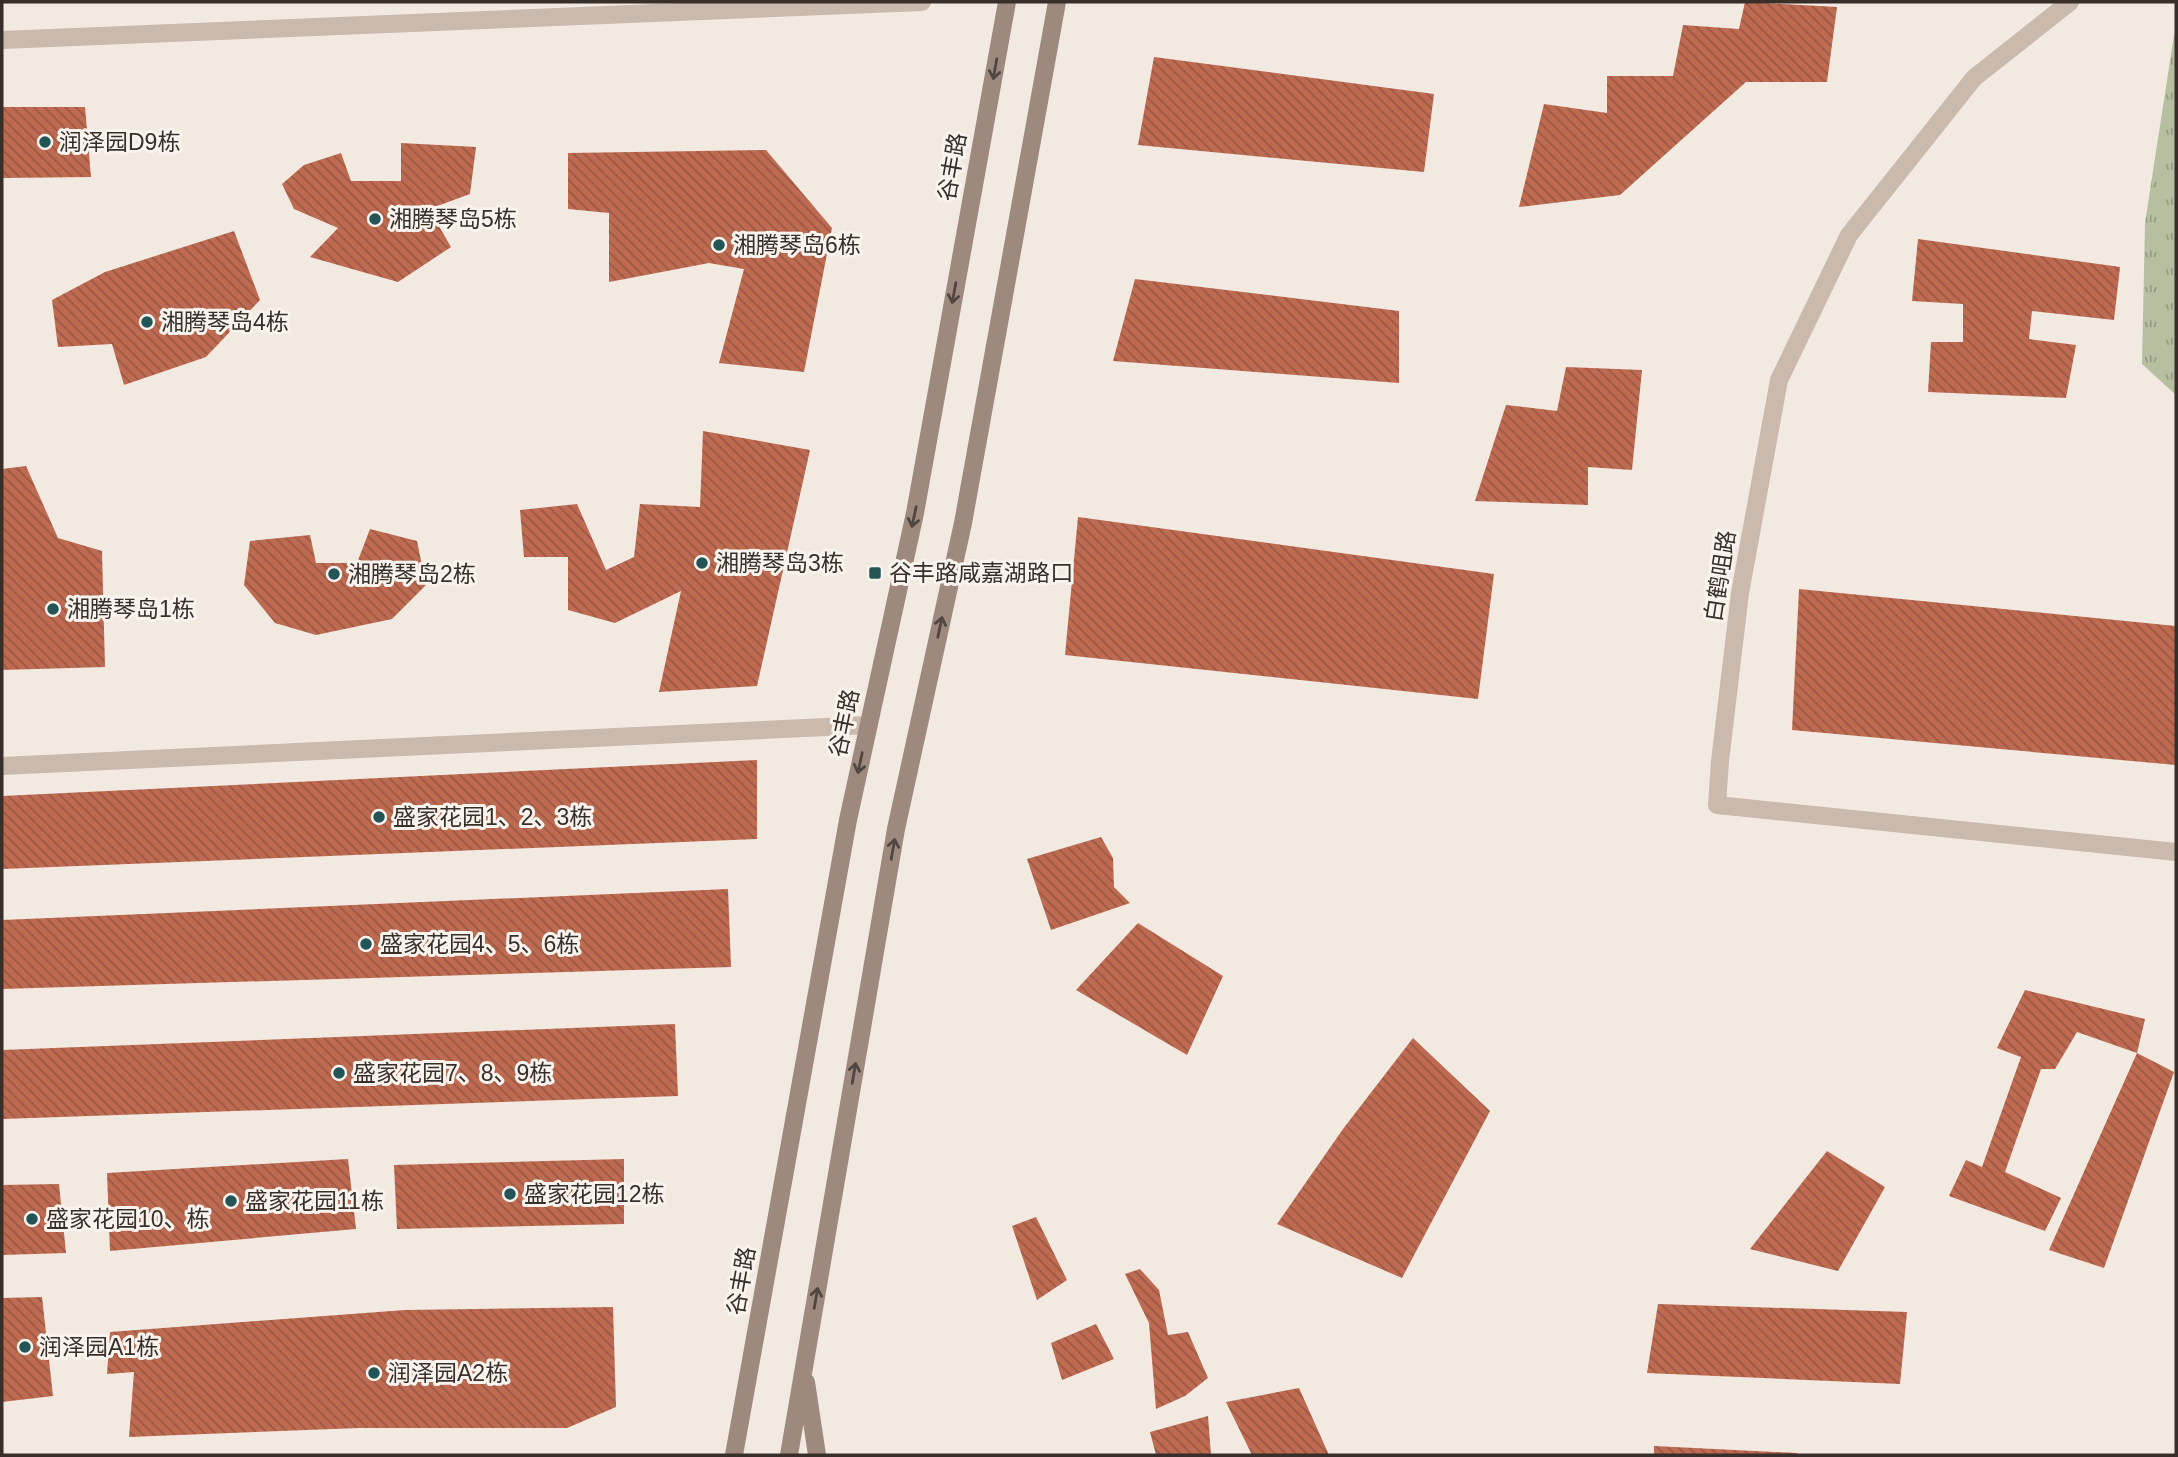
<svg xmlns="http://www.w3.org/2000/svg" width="2178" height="1457" font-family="Helvetica,'Noto Sans SC',sans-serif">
	<defs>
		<pattern id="park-tufts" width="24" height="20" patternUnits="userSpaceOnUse" patternTransform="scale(1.75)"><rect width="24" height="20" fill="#b6c0a1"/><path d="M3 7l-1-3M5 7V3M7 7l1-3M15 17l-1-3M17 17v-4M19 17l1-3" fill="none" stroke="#959c83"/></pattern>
		<pattern id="building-back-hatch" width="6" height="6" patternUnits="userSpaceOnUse" patternTransform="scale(1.75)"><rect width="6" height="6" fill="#be6b52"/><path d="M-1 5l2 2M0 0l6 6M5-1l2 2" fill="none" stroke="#9b5844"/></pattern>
	</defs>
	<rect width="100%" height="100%" fill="#f2e9e1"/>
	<path fill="url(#park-tufts)" d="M2176,29V395L2142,364L2145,223L2174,35Z"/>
	<path fill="url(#building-back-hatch)" d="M1745,2L1837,7L1827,82H1746L1620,195L1519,207L1544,104L1607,113V76H1673L1683,25L1739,29Z
		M1154,57L1434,94L1424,172L1138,145Z
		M2,107H85L91,177L2,178Z
		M401,143L476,147L470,194L429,209L451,247L398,282L310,257L338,228L294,209L282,184L304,165L341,153L351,181H401Z
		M766,150L832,228L804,372L719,363L744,269L709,263L609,282V213L568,209V153Z
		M234,231L260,300L206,357L124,385L112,344L58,347L52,300L105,272Z
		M1918,239L2120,267L2114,320L2032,311L2029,339L2076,345L2066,398L1928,392L1931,342H1963V304L1912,301Z
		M1135,279L1399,311V383L1113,361Z
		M1566,367L1642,370L1632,470L1588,467V505L1475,501L1506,405L1557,411Z
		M703,431L810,450L757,686L659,692L681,591L615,623L568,610V557H524L520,510L577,504L606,570L634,557L640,504L700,507Z
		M26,466L58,538L102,551L105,667L2,670V469Z
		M1078,517L1494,574L1478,699L1065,655Z
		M370,529L417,541L426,585L392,619L316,635L275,623L244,585L250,541L310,535L316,563H357Z
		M1799,589L2176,626V765L1792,730Z
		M757,760V839L2,869V796Z
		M1101,837L1113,858L1114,887L1130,903L1051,930L1027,859Z
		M728,889L731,967L2,989V920Z
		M1138,923L1223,976L1187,1055L1076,990Z
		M2025,990L2145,1019L2137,1053L2077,1032L2055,1069H2041L2005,1172L2061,1198L2045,1231L1949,1196L1966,1160L1982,1167L2021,1057L1997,1048Z
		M675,1024L678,1096L2,1119V1050Z
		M1413,1038L1490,1111L1402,1278L1277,1224L1343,1129Z
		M2137,1053L2174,1072L2104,1268L2049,1250Z
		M1827,1151L1885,1187L1838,1271L1750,1249Z
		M348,1159L356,1229L110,1251L107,1173Z
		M624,1159V1224L397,1229L394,1165Z
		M59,1184L66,1253L2,1255V1185Z
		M1036,1217L1067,1280L1037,1300L1012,1226Z
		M1140,1269L1159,1290L1168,1335L1188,1332L1208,1378L1185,1396L1156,1409L1149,1323L1125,1274Z
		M42,1297L53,1396L2,1402V1298Z
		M1658,1304L1907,1312L1900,1384L1647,1373Z
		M613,1307L616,1407L567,1428H359L129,1437L134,1372L107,1374L110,1332L405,1310Z
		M1096,1324L1114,1359L1062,1380L1051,1343Z
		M1299,1388L1329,1455H1252L1226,1402Z
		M1208,1416L1211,1455H1156L1150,1432Z
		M1654,1446L1797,1453V1455H1654Z"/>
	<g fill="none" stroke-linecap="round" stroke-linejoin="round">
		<path stroke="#cab9ad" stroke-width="18" d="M2070,2L1974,78L1849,235L1779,380L1740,593L1720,761L1717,805L2176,852
			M2,40L922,2
			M2,766L869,725"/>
		<path stroke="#9d897e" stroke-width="18" d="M806,1382L817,1455
			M734,1455L848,820L915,513L1007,2
			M789,1455L896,829L963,523L1057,2"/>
	</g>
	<defs><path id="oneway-shaft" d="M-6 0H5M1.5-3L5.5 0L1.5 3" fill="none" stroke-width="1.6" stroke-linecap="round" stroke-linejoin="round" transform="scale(1.75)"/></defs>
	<g stroke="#514640">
		<use href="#oneway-shaft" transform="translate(995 69) rotate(100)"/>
		<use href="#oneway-shaft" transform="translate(954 293) rotate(100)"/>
		<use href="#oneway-shaft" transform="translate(914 517) rotate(102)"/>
		<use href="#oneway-shaft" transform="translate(940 627) rotate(-78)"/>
		<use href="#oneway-shaft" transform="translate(860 763) rotate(102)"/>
		<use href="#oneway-shaft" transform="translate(893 849) rotate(-80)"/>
		<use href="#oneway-shaft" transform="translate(854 1073) rotate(-80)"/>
		<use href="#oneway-shaft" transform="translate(816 1298) rotate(-80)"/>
	</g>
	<g fill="#235557" stroke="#f9f3ed" stroke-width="2.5">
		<circle cx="45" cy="142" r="7"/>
		<circle cx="375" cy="219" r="7"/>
		<circle cx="719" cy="245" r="7"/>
		<circle cx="147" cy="322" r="7"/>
		<circle cx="702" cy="563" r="7"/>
		<rect x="868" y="566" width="14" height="14" rx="3.5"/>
		<circle cx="334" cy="574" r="7"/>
		<circle cx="53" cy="609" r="7"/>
		<circle cx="379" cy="817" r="7"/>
		<circle cx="366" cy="944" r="7"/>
		<circle cx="339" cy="1073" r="7"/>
		<circle cx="510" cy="1194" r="7"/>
		<circle cx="231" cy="1201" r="7"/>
		<circle cx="32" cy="1219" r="7"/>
		<circle cx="25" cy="1347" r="7"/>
		<circle cx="374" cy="1373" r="7"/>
	</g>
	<g text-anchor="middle" stroke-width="6" stroke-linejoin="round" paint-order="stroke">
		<g font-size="23" fill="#382f2b" stroke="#f9f3ed" text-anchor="start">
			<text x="59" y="150">润泽园D9栋</text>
			<text x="389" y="227">湘腾琴岛5栋</text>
			<text x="733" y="253">湘腾琴岛6栋</text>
			<text x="161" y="330">湘腾琴岛4栋</text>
			<text x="716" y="571">湘腾琴岛3栋</text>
			<text x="889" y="581">谷丰路咸嘉湖路口</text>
			<text x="348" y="582">湘腾琴岛2栋</text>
			<text x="67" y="617">湘腾琴岛1栋</text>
			<text x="393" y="825">盛家花园1、2、3栋</text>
			<text x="380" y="952">盛家花园4、5、6栋</text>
			<text x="353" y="1081">盛家花园7、8、9栋</text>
			<text x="524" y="1202">盛家花园12栋</text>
			<text x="245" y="1209">盛家花园11栋</text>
			<text x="46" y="1227">盛家花园10、栋</text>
			<text x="39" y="1355">润泽园A1栋</text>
			<text x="388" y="1381">润泽园A2栋</text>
		</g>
		<g font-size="23" fill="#382f2b" stroke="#f9f3ed">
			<text transform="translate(952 167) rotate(-80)" y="8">谷丰路</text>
			<text transform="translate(1720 576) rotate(-81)" y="8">白鹤咀路</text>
			<text transform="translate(844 723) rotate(-78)" y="8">谷丰路</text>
			<text transform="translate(741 1281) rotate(-80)" y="8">谷丰路</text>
		</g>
	</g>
	<rect width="2178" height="1457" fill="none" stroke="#382f2b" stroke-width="7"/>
</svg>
